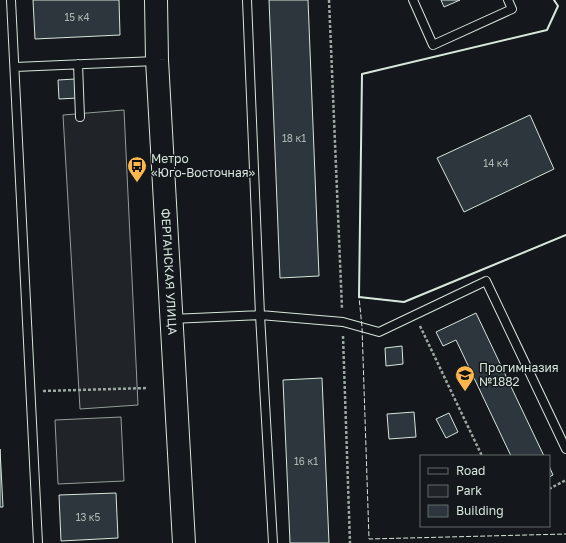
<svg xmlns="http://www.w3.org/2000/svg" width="566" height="543" font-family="'Golos Text',sans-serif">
	<rect width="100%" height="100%" fill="#14181c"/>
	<path fill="#202428" stroke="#939e99" d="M124,110L138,405L80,409L63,115Z
		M121,417L124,481L58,484L55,420Z"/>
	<path fill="#2c363c" stroke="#d8e6dc" d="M33,0H119L120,35L35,39Z
		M269,0H308L319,276L280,278Z
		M441,0H460L444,7Z
		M75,79L77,98L59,99L58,80Z
		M530,115L554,169L464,212L437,158Z
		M476,313L544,456H511L456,340L443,346L436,332Z
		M402,346L403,364L386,366L385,348Z
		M322,378L329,543H290L283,380Z
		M414,412L416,437L389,439L387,414Z
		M449,413L458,432L446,438L436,419Z
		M0,449L3,507H0Z
		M549,466L553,475L549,477Z
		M116,493L118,538L61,541L59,495Z"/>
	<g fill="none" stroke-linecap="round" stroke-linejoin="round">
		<g stroke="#d8e6dc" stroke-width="10">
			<path id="lane" d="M11,0L38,543
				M247,0L260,315L273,543
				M413,0L433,45L512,9L508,0
				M78,64L80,117
				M15,67L156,61
				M171,319L260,315L343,322L379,332L486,281L566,449"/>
		</g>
		<g stroke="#d8e6dc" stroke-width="24">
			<g id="secondary">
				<path id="s1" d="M156,0L157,60L184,543"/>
			</g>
		</g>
		<path stroke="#9da8a2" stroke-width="2.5" stroke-dasharray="3 2" stroke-linecap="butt" d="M329,0L342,309
			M420,326L482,456
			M343,336L350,543
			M43,391L148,388
			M549,489L566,480"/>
		<use href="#lane" stroke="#14181c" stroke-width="8"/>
		<use href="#secondary" stroke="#14181c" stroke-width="22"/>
		<path stroke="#d8e6dc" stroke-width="1" stroke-dasharray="5 2" stroke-linecap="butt" d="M566,235L404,302L359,297L362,327L369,539L566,534"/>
		<path stroke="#d8e6dc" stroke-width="2" d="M554,0L558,6L547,30L362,74L359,297L404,302L566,235"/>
	</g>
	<defs>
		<g id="bus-pin" transform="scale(1)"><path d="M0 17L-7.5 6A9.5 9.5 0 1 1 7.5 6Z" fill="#ffb74d" stroke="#14181c"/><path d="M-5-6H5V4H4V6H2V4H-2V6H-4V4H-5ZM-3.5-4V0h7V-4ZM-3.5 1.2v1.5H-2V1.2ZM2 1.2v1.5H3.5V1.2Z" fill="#111"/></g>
		<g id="school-pin" transform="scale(1)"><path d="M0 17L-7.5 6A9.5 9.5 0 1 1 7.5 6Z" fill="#ffb74d" stroke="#14181c"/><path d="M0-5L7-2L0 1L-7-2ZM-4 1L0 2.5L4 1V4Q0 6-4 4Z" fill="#111"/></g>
	</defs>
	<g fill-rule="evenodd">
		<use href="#bus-pin" x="137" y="166"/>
		<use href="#school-pin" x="465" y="375"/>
	</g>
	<g text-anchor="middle" stroke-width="3" stroke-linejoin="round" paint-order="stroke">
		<g font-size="10" fill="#adbab4">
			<text x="77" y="21">15 к4</text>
			<text x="294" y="142">18 к1</text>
			<text x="496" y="167">14 к4</text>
			<text x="306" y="465">16 к1</text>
			<text x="88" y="521">13 к5</text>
		</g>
		<g font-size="12" fill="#d8e6dc" stroke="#14181c" text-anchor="start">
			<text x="151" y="163">Метро<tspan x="151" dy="14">«Юго-Восточная»</tspan></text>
			<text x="479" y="372">Прогимназия<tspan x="479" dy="14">№1882</tspan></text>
		</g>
		<g font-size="12" fill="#d8e6dc" stroke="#14181c">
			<text dy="4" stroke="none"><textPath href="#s1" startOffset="272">ФЕРГАНСКАЯ УЛИЦА</textPath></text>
		</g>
	</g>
	<rect x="420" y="455" width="130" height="72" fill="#14181c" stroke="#626a69"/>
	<rect x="428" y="468" width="20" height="6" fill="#14181c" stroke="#626a69"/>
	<text x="456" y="475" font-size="12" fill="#d8e6dc">Road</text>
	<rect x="428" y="485" width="20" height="12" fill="#202428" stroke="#626a69"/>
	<text x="456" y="495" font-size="12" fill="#d8e6dc">Park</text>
	<rect x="428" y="505" width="20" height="12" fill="#2c363c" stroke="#626a69"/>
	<text x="456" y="515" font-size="12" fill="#d8e6dc">Building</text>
</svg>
